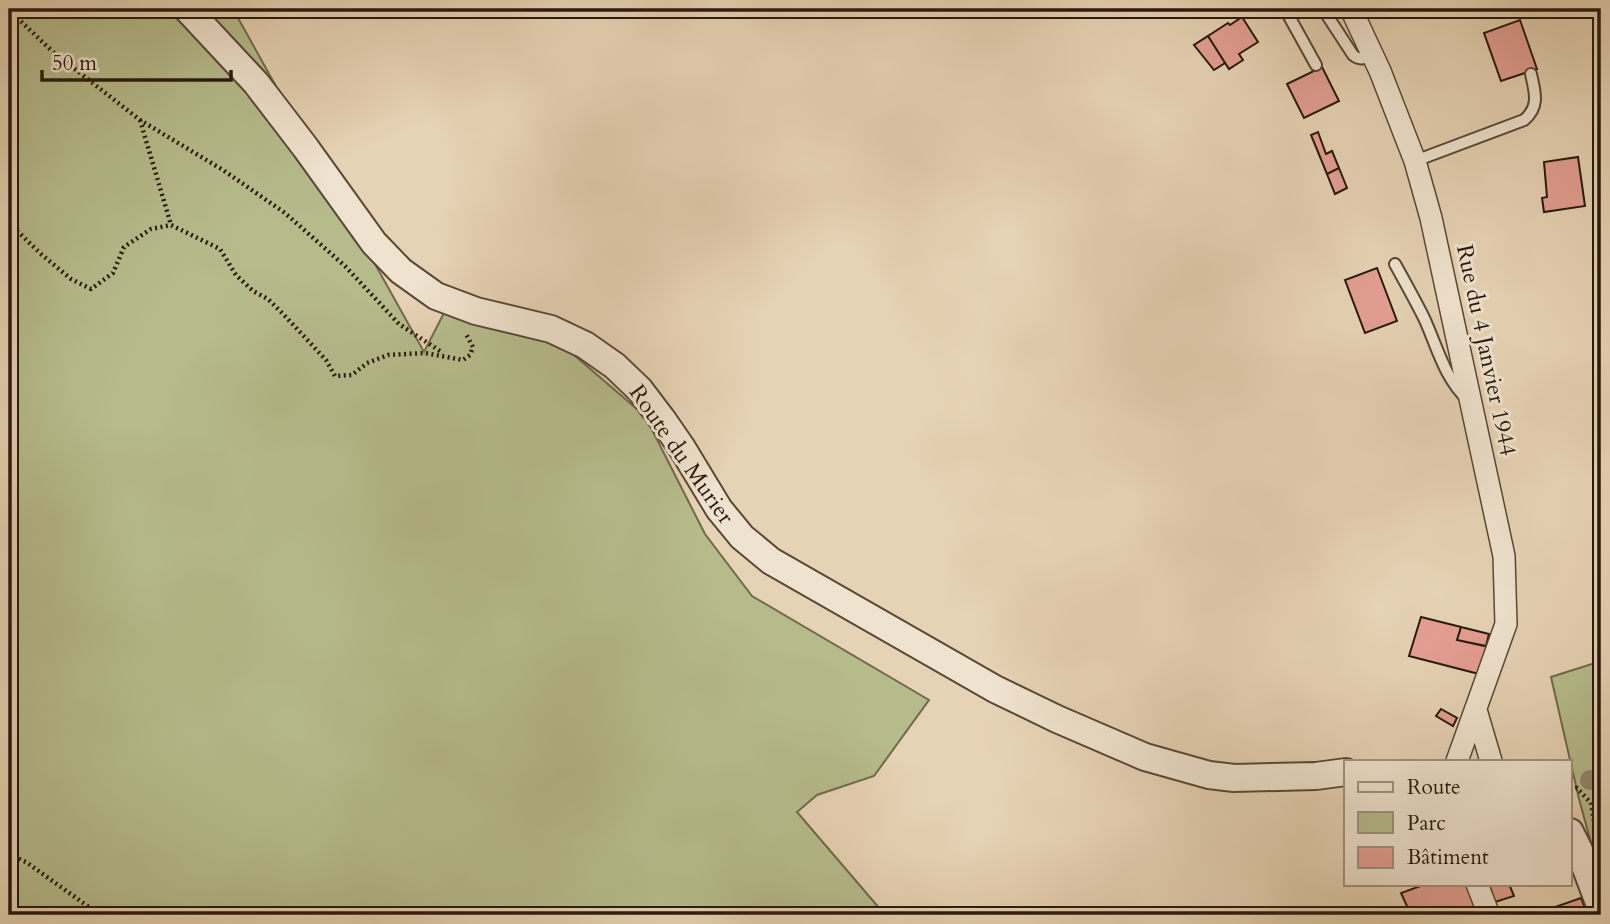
<svg xmlns="http://www.w3.org/2000/svg" width="1610" height="924" font-family="Cardo,serif">
	<rect width="100%" height="100%" fill="#e6d2b4"/>
	<filter id="stains"><feTurbulence type="fractalNoise" baseFrequency=".00286" numOctaves="4"/><feColorMatrix values="0 0 0 0 .2 0 0 0 0 .09 0 0 0 0 .02 0 0 0 .5 -.17"/></filter>
	<radialGradient id="worn" r=".72"><stop offset=".6" stop-color="#630" stop-opacity="0"/><stop offset="1" stop-color="#630" stop-opacity=".3"/></radialGradient>
	<path fill="#b6bb8c" stroke="#6f6a4c" stroke-width="2" d="M9,9H233L424,352L445,311L560,343L645,416L705,534L752,596L929,700L874,776L817,795L797,812L880,909L877,915H9Z
		M1601,661V879L1579,799L1551,677Z"/>
	<path fill="#e39f93" stroke="#281a0d" stroke-width="2" d="M1242,17L1258,42L1239,54L1243,60L1229,69L1208,36L1228,23L1230,25Z
		M1520,20L1537,69L1501,81L1484,33Z
		M1208,36L1225,63L1214,70L1194,45Z
		M1322,67L1339,101L1304,118L1287,84Z
		M1318,132L1326,154L1332,151L1339,168L1327,174L1311,135Z
		M1578,157L1585,206L1544,212L1542,198L1547,197L1544,162Z
		M1339,168L1347,188L1335,194L1327,174Z
		M1377,268L1397,321L1365,333L1345,280Z
		M1421,617L1461,627L1457,640L1489,647L1479,674L1409,656Z
		M1461,627L1489,634L1486,646L1457,640Z
		M1441,709L1457,718L1453,726L1436,716Z
		M1426,884H1469L1481,915H1411L1401,893Z
		M1489,884H1509L1514,896L1495,902Z
		M1581,898L1588,915H1555L1552,908Z"/>
	<g fill="none" stroke-linecap="round" stroke-linejoin="round">
		<g stroke="#584837" stroke-width="14">
			<path id="service" d="M1205,9L1216,12L1239,9
				M1285,9L1316,65
				M1323,9L1353,55C1360,61 1365,58 1372,54
				M1415,161L1524,120C1540,107 1535,92 1531,74
				M1395,264C1405,282 1415,300 1424,318C1437,346 1444,378 1468,400"/>
		</g>
		<g stroke="#584837" stroke-width="24">
			<path id="minor" d="M1351,9L1380,71L1415,161L1431,218L1504,556L1506,624L1457,761
				M1476,710L1491,761
				M1477,884L1489,915"/>
		</g>
		<g stroke="#584837" stroke-width="30">
			<path id="tertiary" d="M187,9L256,83L305,147L374,243L401,271L436,296L476,311L551,329L585,345L615,366L640,390L662,419L682,448L719,509L742,537L771,561L995,689L1057,719L1145,757L1209,775L1234,778L1316,776L1346,772
				M1570,832L1579,850L1601,908"/>
		</g>
		<path stroke="#281a0d" stroke-width="4.5" stroke-dasharray="2 3.5" stroke-linecap="butt" d="M9,10L53,52L140,120L223,170L285,213L345,266L399,324L443,353
			M140,120L171,225
			M9,223L41,254L71,279L91,289L113,273L124,247L151,229L171,225L220,249L236,275L253,291L268,299L284,315L326,360L335,376L352,375L367,363L388,355L425,353L463,360L470,355L473,347L466,334
			M1570,790L1577,788L1591,803L1594,821
			M9,854L26,862L100,915"/>
		<use href="#service" stroke="#efe2ce" stroke-width="10"/>
		<use href="#minor" stroke="#efe2ce" stroke-width="21"/>
		<use href="#tertiary" stroke="#efe2ce" stroke-width="26"/>
	</g>
	<circle fill="#95876d" cx="1590" cy="780" r="10"/>
	<g text-anchor="middle" stroke-width="6" stroke-linejoin="round" paint-order="stroke">
		<g font-size="23" fill="#281a0d" stroke="#efe2ce">
			<text transform="translate(1487 350) rotate(78)" y="8">Rue du 4 Janvier 1944</text>
			<text transform="translate(682 454) rotate(55)" y="8">Route du Murier</text>
		</g>
	</g>
	<rect width="1610" height="924" fill="none" stroke="#e6d2b4" stroke-width="35"/>
	<rect x="10" y="10" width="1589" height="903" fill="none" stroke="#281a0d" stroke-width="3.5"/>
	<rect x="18" y="18" width="1575" height="889" fill="none" stroke="#281a0d" stroke-width="2"/>
	<rect x="1344" y="760" width="228" height="126" fill="#efe2ce" stroke="#9f9281" stroke-width="2"/>
	<rect x="1358" y="782" width="35" height="10" fill="#efe2ce" stroke="#9f9281" stroke-width="2"/>
	<text x="1407" y="794" font-size="21" fill="#281a0d">Route</text>
	<rect x="1358" y="812" width="35" height="21" fill="#b6bb8c" stroke="#9f9281" stroke-width="2"/>
	<text x="1407" y="830" font-size="21" fill="#281a0d">Parc</text>
	<rect x="1358" y="847" width="35" height="21" fill="#e39f93" stroke="#9f9281" stroke-width="2"/>
	<text x="1407" y="864" font-size="21" fill="#281a0d">Bâtiment</text>
	<path d="M42 70v10h189v-10" fill="none" stroke="#281a0d" stroke-width="3.5"/>
	<text x="52" y="70" font-size="21" fill="#281a0d" stroke="#efe2ce" stroke-width="5" paint-order="stroke">50 m</text>
	<rect width="100%" height="100%" filter="url(#stains)"/>
	<rect width="100%" height="100%" fill="url(#worn)"/>
</svg>
